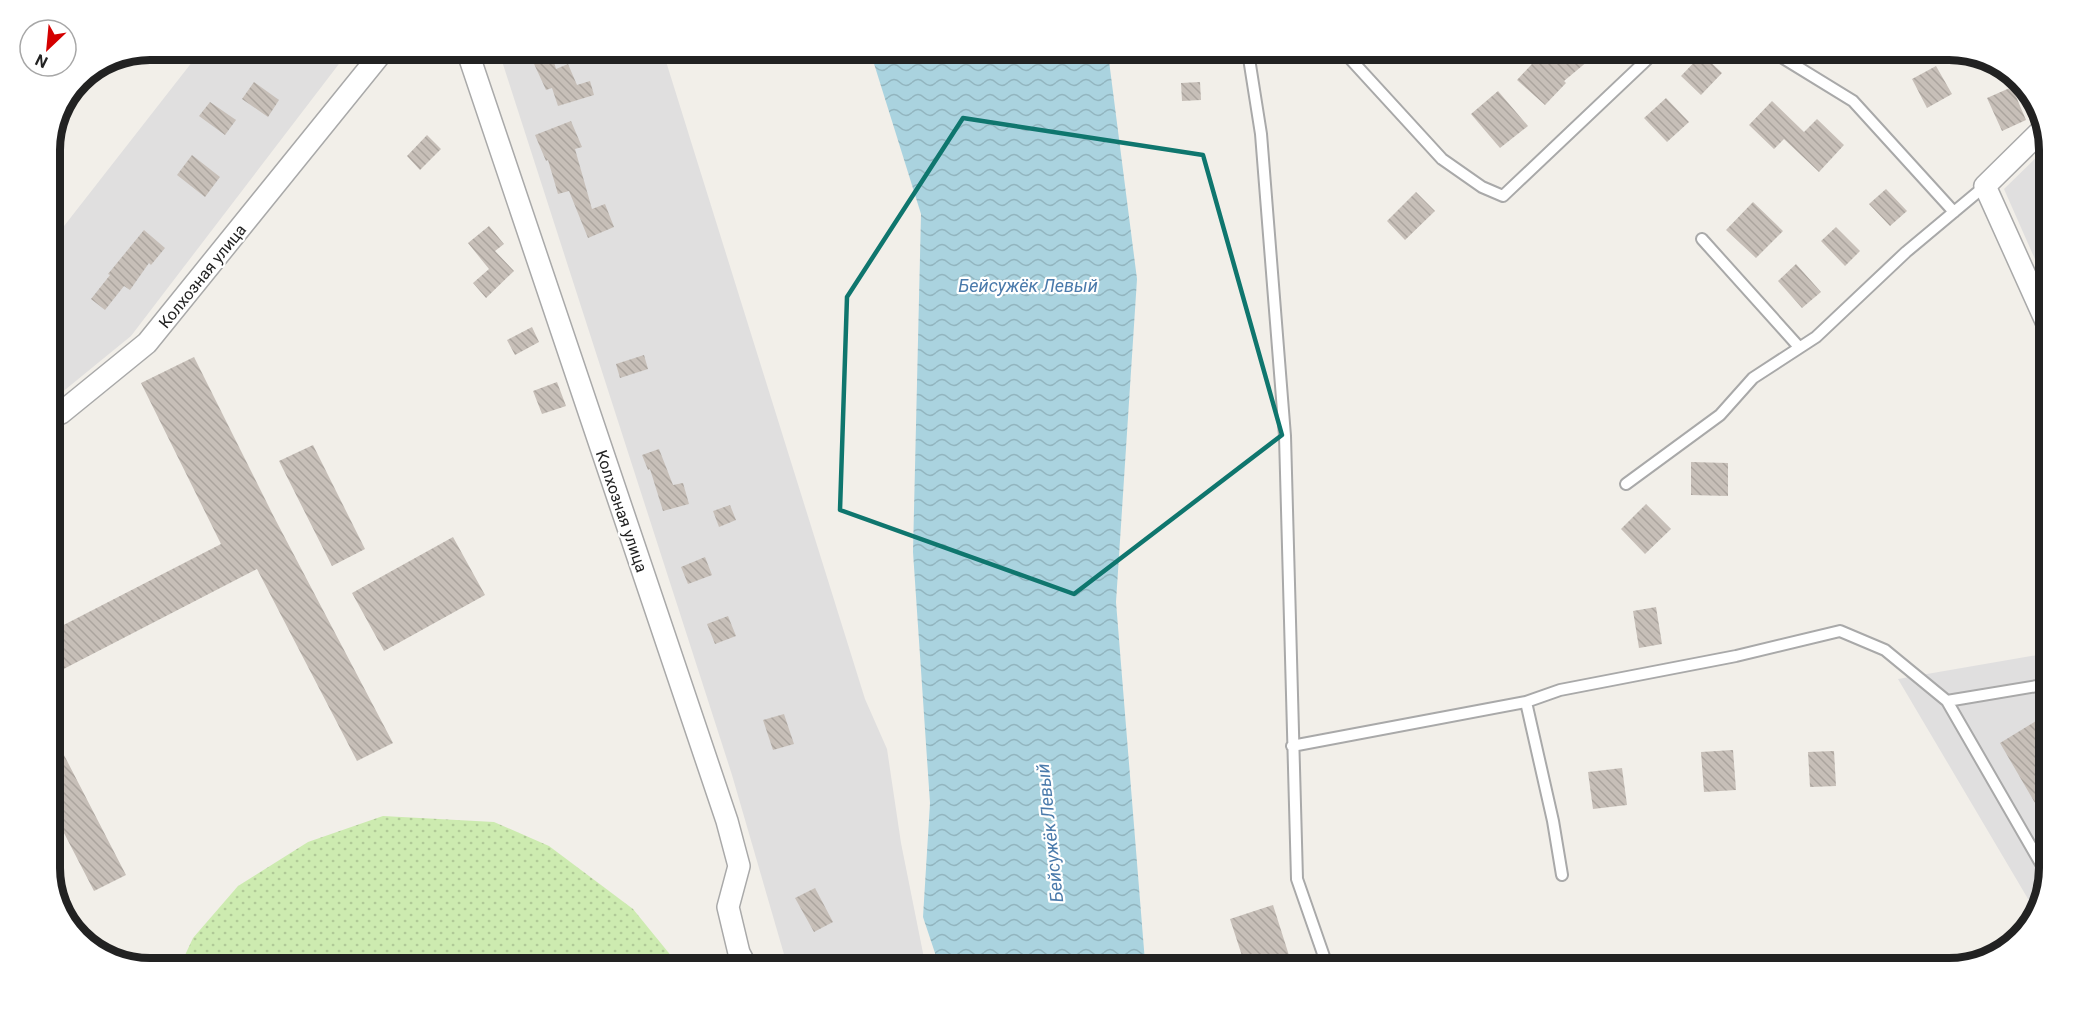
<svg xmlns="http://www.w3.org/2000/svg" width="2099" height="1018" font-family="Roboto,sans-serif">
	<defs>
		<pattern id="grass-dots" width="8" height="8" patternUnits="userSpaceOnUse" patternTransform="scale(1.5)"><rect width="8" height="8" fill="#cdebb0"/><path d="M2 2h.1M6 6h.1" fill="none" stroke="#b0c997" stroke-width="1.8" stroke-linecap="round"/></pattern>
		<pattern id="water-waves" width="16" height="10" patternUnits="userSpaceOnUse" patternTransform="scale(1.5)"><rect width="16" height="10" fill="#aad3df"/><path d="M0 5q4-4 8 0t8 0" fill="none" stroke="#92b5bf"/></pattern>
		<pattern id="building-back-hatch" width="6" height="6" patternUnits="userSpaceOnUse" patternTransform="scale(1.5)"><rect width="6" height="6" fill="#c7bfb8"/><path d="M-1 5l2 2M0 0l6 6M5-1l2 2" fill="none" stroke="#aba49e"/></pattern>
	</defs>
	<rect width="100%" height="100%" fill="#f2efe9"/>
	<path fill="#e0dfdf" d="M500,55H664L865,699L887,749L901,843L926,968H788L732,775Z
		M345,56L131,336L55,398L50,399V244L196,57Z
		M2049,145V291L2004,189Z
		M2049,653V868L2037,914L1898,679Z"/>
	<path fill="url(#grass-dots)" d="M383,816L494,822L549,846L633,909L681,968H179L193,938L238,886L308,842Z"/>
	<path fill="url(#water-waves)" d="M1108,53L1137,279L1116,602L1145,962L1147,968H940L923,917L930,803L913,552L921,214L871,54Z"/>
	<path fill="url(#building-back-hatch)" d="M1544,51H1600L1564,81L1566,83L1545,105L1517,80Z
		M1702,54L1722,73L1701,95L1681,76Z
		M530,55H552L556,69L568,64L577,85L590,81L594,95L558,106L552,88L546,90Z
		M1936,66L1952,94L1927,108L1912,79Z
		M254,82L279,100L268,117L242,99Z
		M1200,82L1201,100L1182,101L1181,83Z
		M2012,87L2026,120L2002,131L1987,98Z
		M1498,91L1528,126L1500,148L1471,114Z
		M1666,98L1689,122L1667,142L1644,118Z
		M1772,101L1804,132L1817,119L1844,145L1819,172L1784,139L1774,149L1749,125Z
		M210,102L236,120L225,135L199,116Z
		M571,121L582,147L575,149L592,209L605,204L614,227L588,238L569,191L558,194L548,160L546,161L535,135Z
		M427,135L441,149L420,170L407,156Z
		M192,155L220,177L205,197L177,175Z
		M1886,189L1907,211L1890,226L1869,204Z
		M1416,192L1435,211L1405,240L1387,221Z
		M1753,202L1783,231L1756,258L1726,230Z
		M489,226L504,244L495,251L514,271L486,298L473,283L489,269L468,243Z
		M1836,227L1860,251L1845,266L1821,241Z
		M144,230L165,248L151,265L149,263L130,290L124,286L105,310L91,299L110,275L108,274Z
		M1796,264L1821,292L1802,308L1778,281Z
		M532,327L539,342L515,355L507,340Z
		M644,355L648,369L620,378L616,364Z
		M194,357L274,517L393,743L357,761L257,569L50,676V632L221,544L141,383Z
		M557,382L566,406L542,414L533,391Z
		M313,445L365,549L332,566L279,461Z
		M659,449L673,485L683,483L689,504L663,511L650,469L648,470L642,455Z
		M1691,462L1728,463V496L1691,495Z
		M1646,504L1671,529L1645,554L1621,529Z
		M730,505L736,520L719,527L713,511Z
		M453,537L485,595L384,651L352,593Z
		M705,557L712,575L688,584L681,567Z
		M1656,607L1662,644L1639,648L1633,611Z
		M728,616L736,636L715,644L707,624Z
		M784,714L794,744L773,750L763,720Z
		M2036,721L2049,743L2039,750L2049,767V827L2000,743Z
		M50,728L126,875L94,891L50,806Z
		M1733,750L1736,790L1704,792L1701,752Z
		M1834,751L1836,786L1810,787L1808,752Z
		M1622,768L1627,805L1593,809L1588,772Z
		M815,888L833,922L814,932L795,898Z
		M1273,905L1293,968H1246L1230,919Z"/>
	<g fill="none" stroke-linecap="round" stroke-linejoin="round">
		<g stroke="#a9a9a9" stroke-width="14">
			<path id="lane" d="M1770,50L1853,101L1954,212
				M1248,52L1261,134L1285,436L1297,879L1328,968
				M1344,52L1442,159L1482,187L1503,196L1656,51
				M1702,239L1799,347
				M1626,484L1720,415L1753,378L1816,337L1906,252L1985,186
				M1947,701L2049,684
				M1526,702L1553,821L1562,875
				M1292,746L1526,702L1560,690L1736,656L1840,631L1885,650L1947,701L2048,876"/>
		</g>
		<g stroke="#a9a9a9" stroke-width="24">
			<path id="street" d="M469,56L727,821L739,866L728,907L739,953L747,968
				M2044,128L1985,186L2049,328
				M50,418L61,413L147,343L379,56"/>
		</g>
		<use href="#lane" stroke="#fff" stroke-width="10"/>
		<use href="#street" stroke="#fff" stroke-width="21"/>
	</g>
	<path fill="none" stroke="#0f766e" stroke-width="4.5" stroke-linejoin="round" d="M963,118L1203,155L1282,435L1074,594L840,510L847,297Z"/>
	<g text-anchor="middle" stroke-width="4.5" stroke-linejoin="round" paint-order="stroke">
		<g font-size="16" fill="#222" stroke="#fff">
			<text transform="translate(202 276) rotate(-51)" y="6">Колхозная улица</text>
			<text transform="translate(622 511) rotate(71)" y="6">Колхозная улица</text>
		</g>
		<g font-size="18" font-style="italic" fill="#4a7aab" stroke="#fff">
			<text x="1028" y="292">Бейсужёк Левый</text>
			<text transform="translate(1050 833) rotate(-96)" y="6">Бейсужёк Левый</text>
		</g>
	</g>
	<path d="M0 0H2099V1018H0ZM150 60H1949A90 90 0 0 1 2039 150V868A90 90 0 0 1 1949 958H150A90 90 0 0 1 60 868V150A90 90 0 0 1 150 60Z" fill="#fff" fill-rule="evenodd"/>
	<path fill="none" stroke="#222" stroke-width="8" d="M150 60H1949A90 90 0 0 1 2039 150V868A90 90 0 0 1 1949 958H150A90 90 0 0 1 60 868V150A90 90 0 0 1 150 60Z"/>
	<g transform="translate(48 48) rotate(206)"><circle r="28" fill="#ffffff" stroke="#a7a7a7" stroke-width="1.5"/>
	<path d="M0-4.5L10 22L0 15L-10 22Z" fill="#d40000"/>
	<text y="-9" font-size="16" font-weight="bold" text-anchor="middle" fill="#222222">N</text>
	</g>
</svg>
